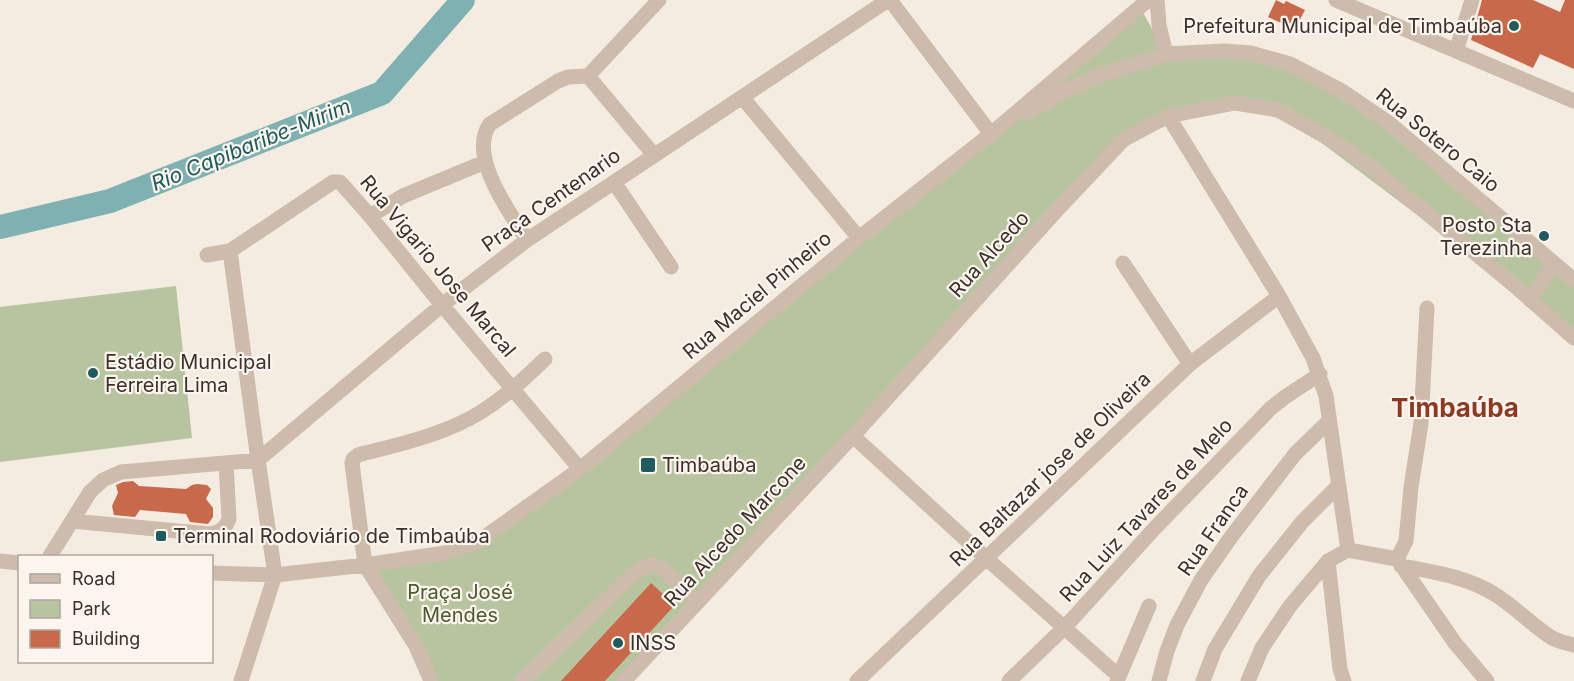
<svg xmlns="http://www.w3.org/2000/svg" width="1574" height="681" font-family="Inter,sans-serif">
	<rect width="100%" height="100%" fill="#f4ebe1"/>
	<path fill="#b8c4a0" d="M1140,7L1166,54L1251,53L1342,91L1574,280V338L1530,300L1278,110L1235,103L1123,140L623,681H434L365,565L479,541Z
		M176,286L192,438L0,462V307Z"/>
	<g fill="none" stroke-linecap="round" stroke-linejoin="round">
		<path stroke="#7fb0b2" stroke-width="24" d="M0,227L110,201L382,93L463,0"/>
	</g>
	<path fill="#c8694b" d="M1276,0L1284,4L1286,1L1305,10L1295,29L1268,17Z
		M1482,0H1533L1560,12L1565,0H1574V69L1540,54L1533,68L1471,40Z
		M133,481L139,486L186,489L192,485L197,484L207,485L211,489L206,499L213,508V517L208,524L190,522L186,514L140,510L135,517L114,515L112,506L118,493L116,485L123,482Z
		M651,583L675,605L605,681H561Z"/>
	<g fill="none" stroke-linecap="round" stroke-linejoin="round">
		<path stroke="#cdbbac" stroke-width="15" d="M890,0L991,134
			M1157,0L1159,25L1166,54
			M1336,0L1574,101
			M1456,51L1472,0
			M588,76L659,0
			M588,76L654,155
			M742,97L859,238
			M1027,113L1067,90L1096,77L1166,54L1224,51L1251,53L1290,64L1342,91L1389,123L1574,280
			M1168,116L1279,296L1313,358L1326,396L1348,550
			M614,182L671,267
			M370,216L403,196L485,162
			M527,240C510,213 467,155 490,124L558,81L568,77L588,76
			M230,251L258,460L275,575L241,681
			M207,255L230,251L333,182H340L370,216L442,305L580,469
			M1123,263L1190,364
			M1530,300L1554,263
			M853,436L986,558L1113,671
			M72,521L209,534C219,533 226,528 229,519L226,463
			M50,556L90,492L103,480L121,472L258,460L442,305L527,240L888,0
			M1397,559L1406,541L1411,487L1421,423L1427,308
			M0,561L20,563
			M1328,561L1340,669L1344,681
			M1401,566C1433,572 1468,577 1496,595C1516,608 1532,625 1552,638L1562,642L1574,645
			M212,573L275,575L365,565L445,553L479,541L580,469L859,238L991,134L1148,0
			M431,681L416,646L365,565L352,463L353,459L358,455C400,444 444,435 481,412C505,397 525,378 545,359
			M522,681L632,575C638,571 645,564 653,565C664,565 688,595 697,603
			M624,681L853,436L1058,209L1123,140L1168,116L1235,103L1278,110L1328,138L1367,164L1515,286L1574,338
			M857,681L1190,364L1279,296
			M1009,681L1065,627L1154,529L1271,408L1285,397L1320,374
			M1117,681L1149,606
			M1159,681L1167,651L1177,625L1201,580L1231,537L1295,454L1329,421
			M1203,681L1215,649L1259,576L1302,522L1338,486
			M1248,681L1262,648L1290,606L1328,561L1348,550L1397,559L1455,643L1487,681"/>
	</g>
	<g fill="#1f5a5e" stroke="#fbf5ee" stroke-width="2">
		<circle cx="1514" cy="26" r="6"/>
		<circle cx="1544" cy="236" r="6"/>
		<circle cx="93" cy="373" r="6"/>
		<rect x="640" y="457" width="16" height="16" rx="3"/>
		<rect x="155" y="530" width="12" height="12" rx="3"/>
		<circle cx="618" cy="643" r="6"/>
	</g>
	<g text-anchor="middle" stroke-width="4.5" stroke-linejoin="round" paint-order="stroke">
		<g font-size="20" fill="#3b302b" stroke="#fbf5ee" text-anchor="start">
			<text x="1502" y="33" text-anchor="end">Prefeitura Municipal de Timbaúba</text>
			<text x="1532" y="232" text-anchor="end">Posto Sta<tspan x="1532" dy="23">Terezinha</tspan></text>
			<text x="105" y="369">Estádio Municipal<tspan x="105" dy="23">Ferreira Lima</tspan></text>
			<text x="662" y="472">Timbaúba</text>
			<text x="173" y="543">Terminal Rodoviário de Timbaúba</text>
			<text x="630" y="650">INSS</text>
		</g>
		<g font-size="20" fill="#3b302b" stroke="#fbf5ee">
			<text transform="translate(1438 140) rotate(39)" y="7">Rua Sotero Caio</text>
			<text transform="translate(551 200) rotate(-35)" y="7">Praça Centenario</text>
			<text transform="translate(989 254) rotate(-48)" y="7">Rua Alcedo</text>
			<text transform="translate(438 266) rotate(50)" y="7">Rua Vigario Jose Marcal</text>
			<text transform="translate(757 295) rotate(-40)" y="7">Rua Maciel Pinheiro</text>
			<text transform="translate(1050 469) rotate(-44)" y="7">Rua Baltazar jose de Oliveira</text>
			<text transform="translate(1146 510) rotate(-47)" y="7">Rua Luiz Tavares de Melo</text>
			<text transform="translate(1213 530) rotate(-55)" y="7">Rua Franca</text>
			<text transform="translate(735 531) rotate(-47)" y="7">Rua Alcedo Marcone</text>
		</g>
		<g font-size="20" fill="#4a5a2e" stroke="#fbf5ee">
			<text x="460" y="599">Praça José<tspan x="460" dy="23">Mendes</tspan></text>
		</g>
		<g font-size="21" font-style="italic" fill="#1f5a5e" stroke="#fbf5ee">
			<text transform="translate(251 145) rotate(-22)" y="7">Rio Capibaribe-Mirim</text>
		</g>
		<g font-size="26" font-weight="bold" fill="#8c3b22" stroke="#fbf5ee">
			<text x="1455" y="417">Timbaúba</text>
		</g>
	</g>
	<rect x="18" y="555" width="195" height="108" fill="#fbf5ee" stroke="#aea6a0" stroke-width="1.5"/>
	<rect x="30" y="574" width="30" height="9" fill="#cdbbac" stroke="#aea6a0" stroke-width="1.5"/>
	<text x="72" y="585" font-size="18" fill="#3b302b">Road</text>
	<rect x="30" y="600" width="30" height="18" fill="#b8c4a0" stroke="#aea6a0" stroke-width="1.5"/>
	<text x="72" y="615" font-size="18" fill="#3b302b">Park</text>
	<rect x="30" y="630" width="30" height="18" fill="#c8694b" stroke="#aea6a0" stroke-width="1.5"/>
	<text x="72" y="645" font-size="18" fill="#3b302b">Building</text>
</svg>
